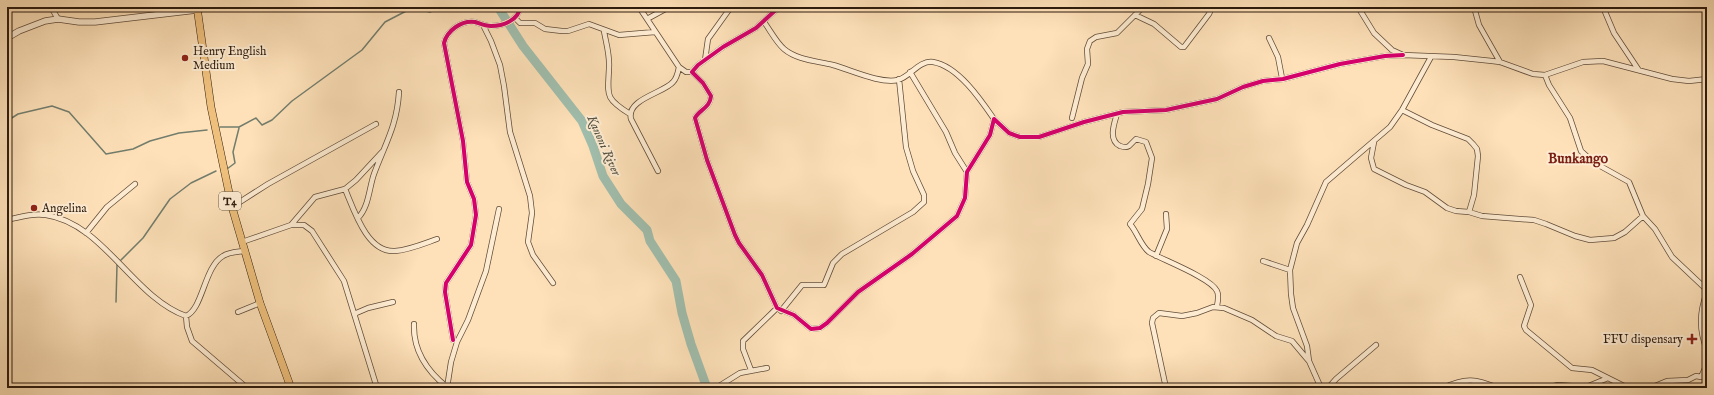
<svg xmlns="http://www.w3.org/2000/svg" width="1714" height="395" font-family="'IM FELL English',serif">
	<rect width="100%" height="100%" fill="#fee1b9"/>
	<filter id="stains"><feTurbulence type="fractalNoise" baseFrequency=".005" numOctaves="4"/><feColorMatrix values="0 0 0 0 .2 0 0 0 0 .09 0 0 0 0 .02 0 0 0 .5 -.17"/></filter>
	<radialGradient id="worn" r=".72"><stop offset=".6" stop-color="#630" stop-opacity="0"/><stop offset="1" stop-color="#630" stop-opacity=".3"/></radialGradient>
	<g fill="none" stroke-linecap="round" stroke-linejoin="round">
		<path stroke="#727d6d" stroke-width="1.5" d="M7,121L18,114L52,106L69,112L106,154L133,149L150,141L179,133L207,130
			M220,127H239L256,118L262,125L272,120L292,101L362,50L385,22L412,8L430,12L440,7
			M227,169L235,163L233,152L239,128
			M121,260L143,238L170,199L191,183L216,171
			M116,302L117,265"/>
		<path stroke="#a0bead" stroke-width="9" d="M498,7L523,46L582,121L593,146L603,176L621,204L647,230L650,241L676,281L682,313L691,344L707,388"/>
		<g stroke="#604c39" stroke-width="6">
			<path id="minor" d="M51,7L58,19
				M639,7L679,67L686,72H692
				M779,7L756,28L723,47L698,65L692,72L703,83L711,96C710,108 700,109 695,118L707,160L735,235L739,243L762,275L777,308L794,315L811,329L820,328L827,323L858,292L912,254L957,216L965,198L967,172L990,135L994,119L1009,133L1020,137H1039L1084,122L1123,112L1166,110L1217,99L1243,87L1263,81L1283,79L1340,64L1385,56L1403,55
				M1358,7L1374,33L1392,50L1403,55L1454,57L1492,61L1500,62L1533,74L1545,75L1583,62L1603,61L1672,79L1689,81L1707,79
				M1474,7L1479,25L1500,62
				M1603,7L1614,33L1638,69
				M197,10L214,7
				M1135,15L1154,24L1181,47H1184L1209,14L1212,7
				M515,18L520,23H535L545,29L562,31H568L589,24L619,35L655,32
				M647,19L669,7
				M764,22C770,30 776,42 784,49C797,60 817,61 833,65C851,70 880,84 898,80C910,77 919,60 933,62C958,66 981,100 994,119
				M483,25L491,41L500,65L504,86L510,132L530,196L532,213L528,242L533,255L553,283
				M604,31C606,43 610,55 609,68C608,95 604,98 630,114
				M1269,38L1278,57L1282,78
				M705,60L708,39L731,7
				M910,72L946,132L955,153L967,172
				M1545,75L1549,85L1570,118L1581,151L1593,162L1629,182L1643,216L1655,229L1672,257L1707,290
				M1402,110L1432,125L1468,139L1473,144L1477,149L1478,156L1474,195L1469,212
				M1117,114C1114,124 1108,140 1120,146C1123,147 1126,148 1129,146C1131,144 1134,141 1136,139L1146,142L1152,158L1148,184L1142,209L1130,224C1137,232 1141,246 1149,252C1163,260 1211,278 1217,291C1219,295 1218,301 1217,306
				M1072,118L1082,78L1088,64L1087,49L1090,41L1096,37L1117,33L1143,7
				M1374,142L1371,158L1374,169L1406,185L1425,192L1447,208L1456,211L1469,212L1482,216L1534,220L1546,224L1575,236L1590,240L1614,238L1625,232L1643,216
				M658,171L631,119C626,99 664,93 673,82C677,78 678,72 679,67
				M345,189C354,210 367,253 395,251C409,250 423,244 437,239
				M232,207L268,184L376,124
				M358,218C369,207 369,188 374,174C385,144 397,126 399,92
				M7,220C20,217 33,213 46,215C103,223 134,298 186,316C203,309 204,267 223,256C229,252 237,252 244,251
				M291,225H304L312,231L344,281L377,388
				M86,233L107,207L135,184
				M242,242L291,225L315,197L345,189L356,180L382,152
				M1156,256L1167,229L1166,214
				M1263,261L1290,270
				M1520,277L1531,305L1524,326L1526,330L1572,368L1592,370L1608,378
				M1707,292C1699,313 1699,330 1707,350
				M781,311L802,285H824L833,263L842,254L913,212L924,202V195L913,171L906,147L899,79
				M238,312L260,303
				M354,314L368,308L393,302
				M186,316L187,327L192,341L247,388
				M414,324C413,350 427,371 447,387
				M453,340L445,292L446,283L471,245L476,215L474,199L467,182L463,141L444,43C447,31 461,20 475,22C481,24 485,26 491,26C503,26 519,20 520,7
				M751,370L743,349V341L777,308
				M447,388L451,362L457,342L468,320L486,271L499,209
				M716,388L740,373L767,368
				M1166,388L1152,323L1153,318L1159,313L1182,316L1197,313L1213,307L1224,308L1252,320L1276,336L1292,341L1308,360
				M1321,388L1309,361L1307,346L1293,308L1291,294L1290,270L1297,243L1307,225L1326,182L1390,127L1402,110L1431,57
				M1328,388L1336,379L1376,345
				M1443,388C1466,377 1476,379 1498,388
				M1546,388L1558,385L1586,387L1608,378L1628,388
				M1650,388L1667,381L1688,380L1696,376L1701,377L1707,364"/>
		</g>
		<g stroke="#604c39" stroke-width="7">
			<path id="tertiary" d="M7,38L19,31L45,21L58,19L79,22H95L197,10"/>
		</g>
		<g stroke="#2c1b0e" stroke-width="8">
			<path id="trunk" d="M197,7L211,107L232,207L260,303L291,388"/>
		</g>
		<use href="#minor" stroke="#feecd2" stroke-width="4.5"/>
		<use href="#tertiary" stroke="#feecd2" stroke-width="5.5"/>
		<use href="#trunk" stroke="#efc07c" stroke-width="7"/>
		<g stroke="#feecd2" stroke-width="6">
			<path id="cycleway" d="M779,7L756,28L723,47L698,65L692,72L703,83L711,96C710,108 700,109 695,118L707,160L735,235L739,243L762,275L777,308L794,315L811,329L820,328L827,323L858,292L912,254L957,216L965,198L967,172L990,135L994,119L1009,133L1020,137H1039L1084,122L1123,112L1166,110L1217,99L1243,87L1263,81L1283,79L1340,64L1385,56L1403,55
				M453,340L445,292L446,283L471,245L476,215L474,199L467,182L463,141L444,43C447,31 461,20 475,22C481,24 485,26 491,26C503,26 519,20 520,7"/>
		</g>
		<use href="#cycleway" stroke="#d6006c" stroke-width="4"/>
	</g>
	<g fill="#8f2418" stroke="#feecd2" stroke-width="1.5">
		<circle cx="185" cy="58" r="4"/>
		<circle cx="34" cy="208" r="4"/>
		<path d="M1690 333h4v4h4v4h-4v4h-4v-4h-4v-4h4z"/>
	</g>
	<g text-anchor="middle" stroke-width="4" stroke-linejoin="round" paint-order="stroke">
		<rect fill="#feecd2" stroke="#6b5a49" stroke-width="1" x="219" y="192" width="22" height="18" rx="3"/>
		<g font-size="11" font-weight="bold" fill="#2c1b0e">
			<text x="230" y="205">T4</text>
		</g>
		<g font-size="12" fill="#2c1b0e" stroke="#feecd2" text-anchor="start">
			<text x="193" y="55">Henry English<tspan x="193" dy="14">Medium</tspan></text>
			<text x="42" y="212">Angelina</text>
			<text x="1683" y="343" text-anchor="end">FFU dispensary</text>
		</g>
		<g font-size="13" font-style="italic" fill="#555446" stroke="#feecd2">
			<text transform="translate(605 145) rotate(66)" y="5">Kanoni River</text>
		</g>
		<g font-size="14" font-weight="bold" fill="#7a1f14" stroke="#feecd2">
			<text x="1578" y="163">Bunkango</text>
		</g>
	</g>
	<rect width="1714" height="395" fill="none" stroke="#fee1b9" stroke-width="24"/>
	<rect x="8" y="8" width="1698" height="379" fill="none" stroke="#2c1b0e" stroke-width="2"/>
	<rect x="12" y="12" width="1690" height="371" fill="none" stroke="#2c1b0e"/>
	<rect width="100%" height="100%" filter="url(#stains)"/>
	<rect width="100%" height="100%" fill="url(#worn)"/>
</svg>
